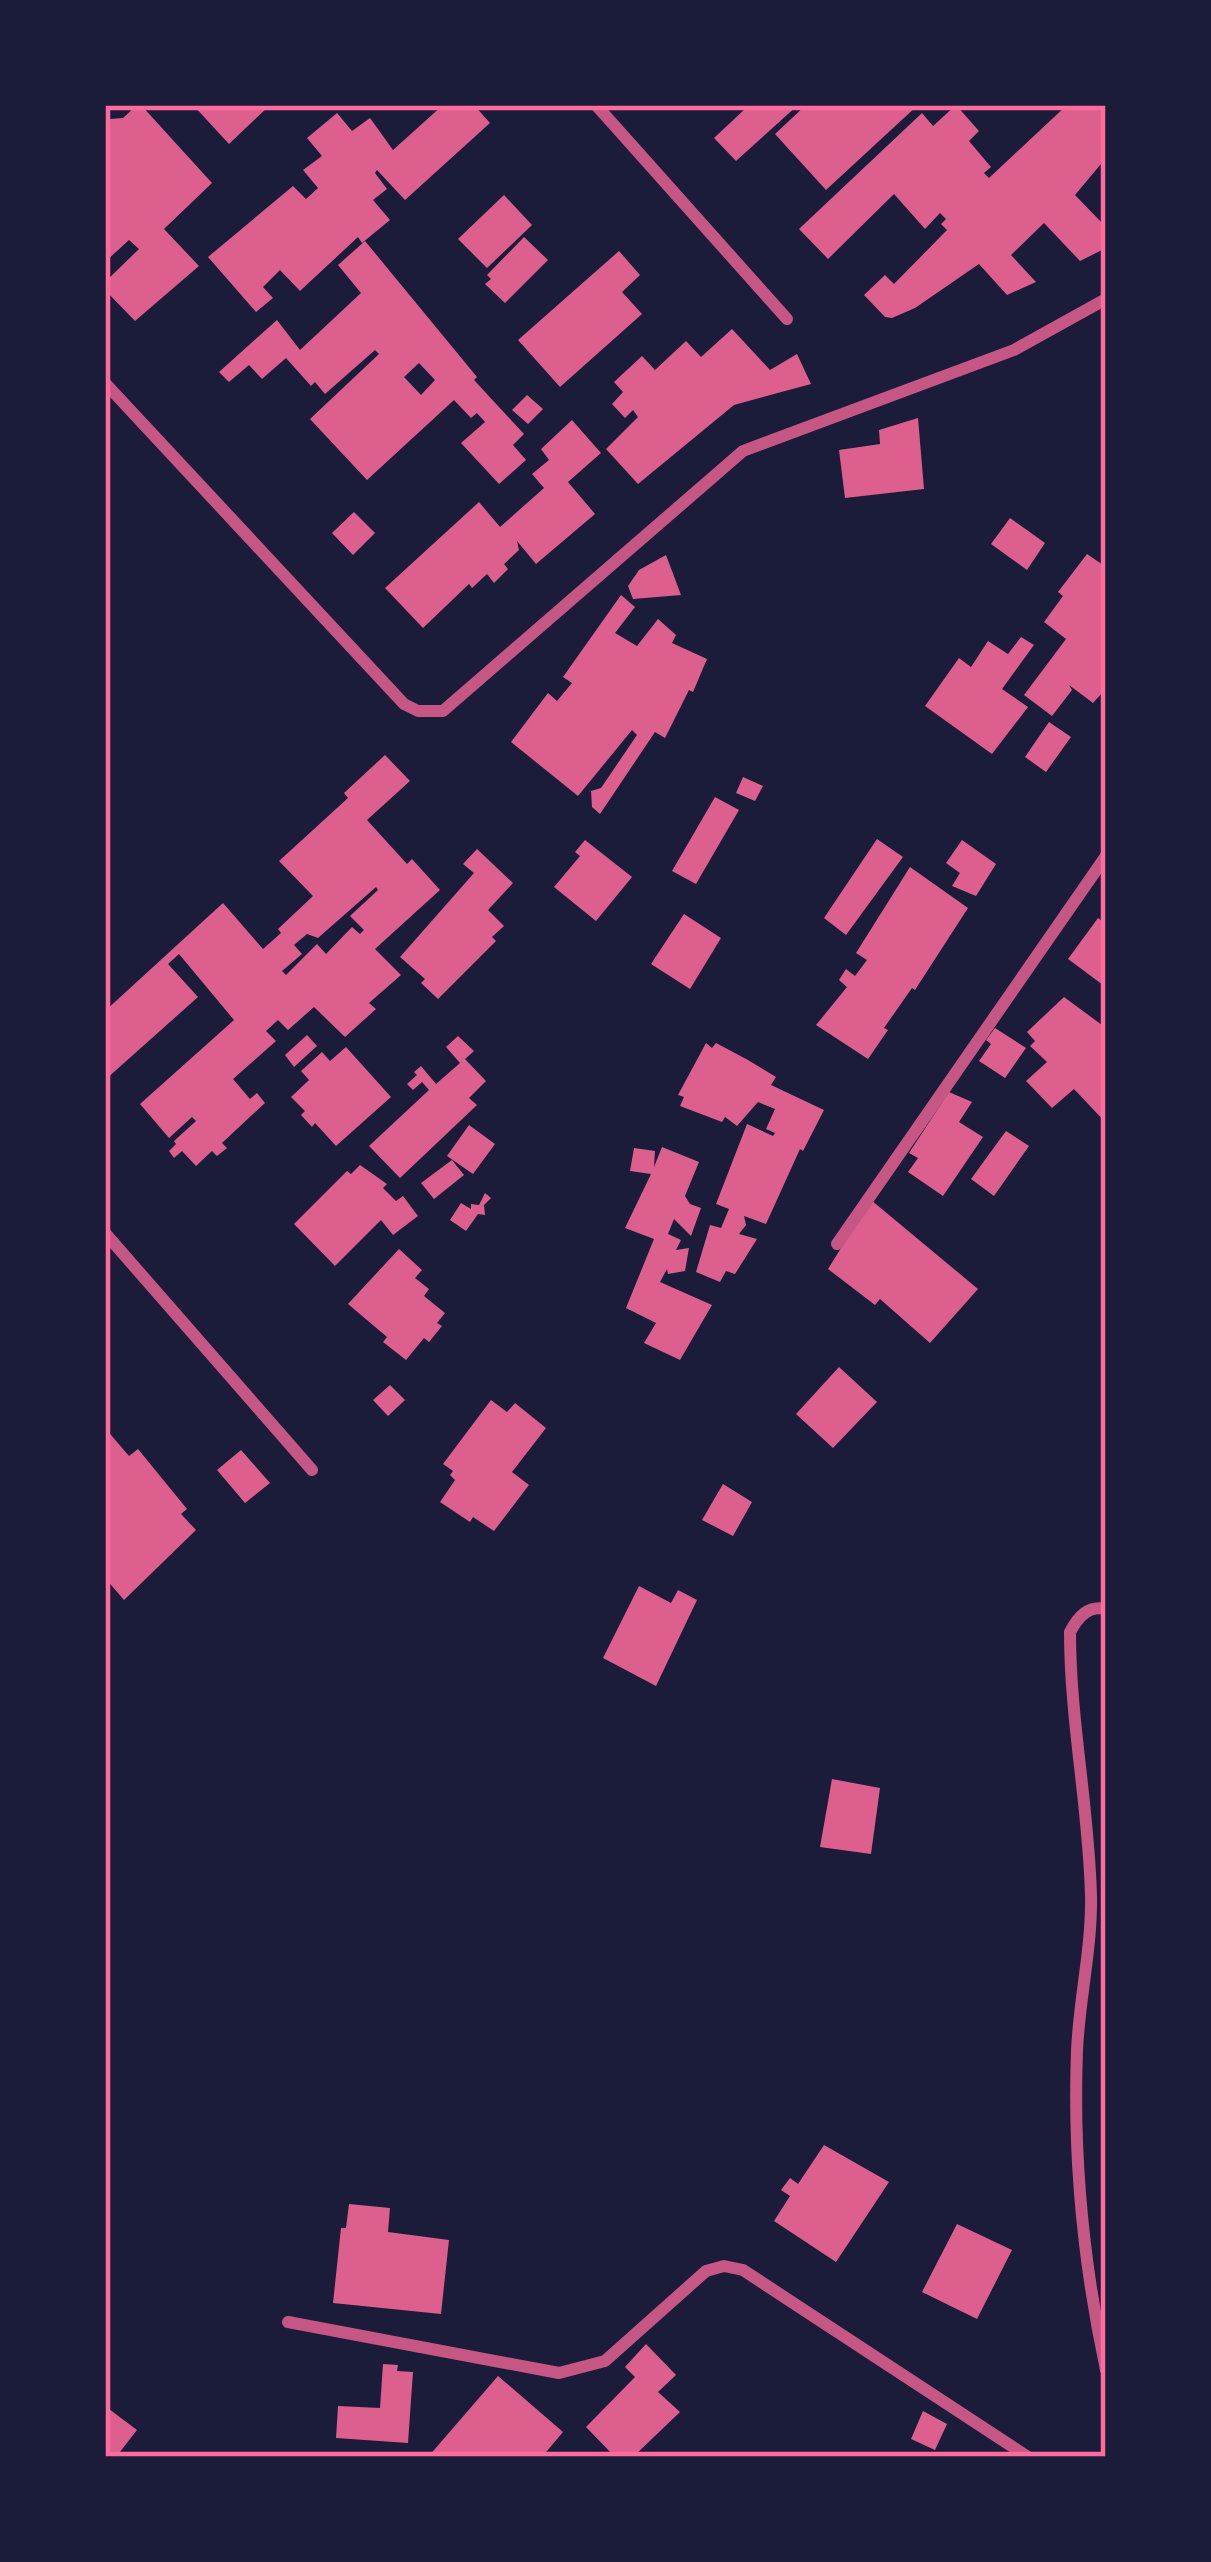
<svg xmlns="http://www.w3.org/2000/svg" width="1211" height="2562" font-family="Jost,sans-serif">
	<rect width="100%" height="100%" fill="#1b1b3a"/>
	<path fill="#dd5f8e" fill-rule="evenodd" d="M137,105H141L212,183L164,229L199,266L135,321L105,290V282L139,249L129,240L105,262V133L110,119L123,118Z
		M193,105H270L229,144Z
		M443,105H474L490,123L405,200L377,170L375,173L387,189L373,200L390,220L362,243L358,237L300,291L280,270L263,287L273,298L256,312L208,257L293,186L306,199L318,188L303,170L322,156L307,138L337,113L352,131L370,118L393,150Z
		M742,105H798L736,161L714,138L745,109Z
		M806,105H918L826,190L775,134Z
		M956,105L979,131L969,141L991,167L984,173L989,178L1067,105H1106V158L1075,195L1106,227V248L1080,261L1044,223L1011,255L1036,282L1007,295L979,264L915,308L892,318L885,317L864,295L885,275L894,284L947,230L941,224L946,219L940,213L925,229L894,194L828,259L799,229L922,113L933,126Z
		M504,195L532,225L487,268L458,239Z
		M524,237L548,260L505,303L485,284L491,279L487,275Z
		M365,241L477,377L474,380L524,434L513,445L526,460L499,484L461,443L485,422L477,413L471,418L454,400L367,480L310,419L379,354L375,350L325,394L315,382L311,386L286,358L262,379L249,365L229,382L219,372L277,320L300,350L361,293L338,265ZM419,363L435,380L421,395L404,377Z
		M619,251L640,275L622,292L642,314L560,387L518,340Z
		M732,329L770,370L797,354L811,384L734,405L638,484L606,449L638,417L633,410L625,418L612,404L623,392L614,382L642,356L655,370L686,341L701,357Z
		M527,395L543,409L528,424L512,410Z
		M918,418L924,489L845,498L839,450L880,444L879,430Z
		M572,420L601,453L568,482L595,514L536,564L517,541L519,550L504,564L508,569L494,583L487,574L472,588L469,584L423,628L385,588L479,502L500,527L544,488L532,474L549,460L541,449Z
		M354,512L375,533L353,555L332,533Z
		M1010,518L1045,543L1027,570L991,544Z
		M1087,554L1106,567V696L1102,693L1093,703L1069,685L1072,690L1052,716L1024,695L1066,639L1044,622L1063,596L1058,592Z
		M666,555L681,595L633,599L628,586L639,570Z
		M621,595L635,607L615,633L637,646L658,619L676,635L672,643L707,659L693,692L689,690L665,738L655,732L600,814L592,807L591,791L601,788L637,735L632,730L578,796L511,742L548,693L557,701L572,683L563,677Z
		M1021,637L1034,645L1002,689L1028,707L992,754L925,706L959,658L971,667L988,641L1008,654Z
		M1049,722L1071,737L1046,772L1025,757Z
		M385,755L410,781L367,820L407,864L412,859L440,890L375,949L401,975L369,1003L376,1009L345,1037L314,1007L288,1030L278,1020L266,1031L276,1041L233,1079L250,1099L257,1093L265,1103L222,1143L227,1148L217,1156L212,1151L196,1166L182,1151L174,1158L169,1151L176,1144L174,1141L196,1121L192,1117L169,1138L140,1104L234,1020L179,954L168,964L198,997L105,1080V1011L223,903L263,949L281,933L278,929L313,896L279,861L348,798L344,793ZM376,887L378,890L350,916L364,930L360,934L352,927L326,954L317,944L286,975L282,971L302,954L294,945L307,934L318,938Z
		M743,777L763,786L755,801L736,793Z
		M715,797L739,810L696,884L672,871Z
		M877,839L903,857L846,935L824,918Z
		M585,840L632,877L596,921L554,887L580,856L575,852Z
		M962,840L996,864L976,896L952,886L960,873L946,863Z
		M477,849L513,883L488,910L504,926L492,937L496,941L438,999L421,983L425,979L400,957L474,873L463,864Z
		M910,867L968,908L915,990L912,988L884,1028L888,1030L868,1059L816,1025L847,987L839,980L846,969L855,976L867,960L856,953Z
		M684,914L721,938L690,989L651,964Z
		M1098,918L1106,924L1103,985L1068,959Z
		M1064,997L1106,1028V1123L1074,1089L1052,1108L1026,1081L1047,1062L1030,1046L1035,1041L1027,1032Z
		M995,1028L1026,1048L1005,1078L979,1061L991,1044L986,1040Z
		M307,1035L317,1046L294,1067L285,1055Z
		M458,1036L474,1051L465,1059L486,1081L469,1098L477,1105L400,1178L369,1146L429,1090L422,1082L413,1090L407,1084L417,1075L414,1072L421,1066L436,1084L460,1063L446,1047Z
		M706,1043L712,1048L716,1043L748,1060L776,1077L771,1085L824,1110L803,1151L800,1149L766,1224L744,1216L746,1225L739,1234L757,1239L735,1274L726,1271L720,1282L696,1272L710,1225L721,1228L729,1209L716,1204L747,1124L773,1136L775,1133L766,1129L775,1109L758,1102L737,1126L725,1117L722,1122L680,1106L684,1097L678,1095Z
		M346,1047L391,1097L336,1146L315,1123L312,1127L301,1115L305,1111L291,1097L309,1080L301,1071L322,1052L330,1061Z
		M949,1092L972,1102L959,1122L983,1137L943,1196L908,1172L918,1158L909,1153Z
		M469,1125L495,1144L473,1174L447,1156Z
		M1006,1131L1029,1146L994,1196L971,1179Z
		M662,1147L699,1162L685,1196L690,1204L701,1208L691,1236L674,1219L668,1234L681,1240L676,1250L689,1248L685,1271L668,1274L667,1269L660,1282L712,1305L680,1360L644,1343L656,1323L626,1308L654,1239L625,1228L651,1174L630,1171L634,1148L655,1151L654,1167Z
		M452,1160L464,1175L434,1199L421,1183Z
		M360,1165L387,1184L383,1188L396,1201L403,1196L418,1216L393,1235L381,1220L335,1266L294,1224L347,1171L351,1174Z
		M485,1193L491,1198L484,1205L485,1215L478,1214L466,1231L450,1220L461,1203L471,1209V1204L479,1205Z
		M871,1200L978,1289L930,1343L880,1299L875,1305L828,1269Z
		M399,1249L422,1270L415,1278L429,1289L424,1296L445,1313L437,1323L442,1326L429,1342L424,1338L406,1360L383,1342L387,1337L348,1304Z
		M839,1367L877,1402L833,1448L796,1414Z
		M390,1385L405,1400L388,1416L373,1400Z
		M491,1400L507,1412L515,1403L546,1428L512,1472L529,1485L494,1531L473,1517L470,1522L440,1502L455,1480L450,1475L453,1471L443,1464Z
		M105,1428L129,1456L138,1449L187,1509L181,1514L196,1530L124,1600L105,1578Z
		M241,1450L270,1483L245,1503L217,1470Z
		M723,1484L752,1502L733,1536L702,1520Z
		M639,1586L671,1603L678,1590L697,1600L656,1686L603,1658Z
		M832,1779L880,1788L871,1854L820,1847Z
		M824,2145L889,2182L836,2262L774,2221L790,2196L781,2190L790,2178L798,2184Z
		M349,2204L390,2208L388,2232L449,2240L441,2314L333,2303L341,2228H346Z
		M957,2224L1012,2250L977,2319L922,2292Z
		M646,2344L676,2375L658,2392L680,2412L633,2457H615L586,2427L635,2377L625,2367Z
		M383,2364L398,2365L397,2371L413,2372L408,2443L336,2438L338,2406L380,2408Z
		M498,2376L563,2432L542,2457H428Z
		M105,2406L137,2430L116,2457L105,2450Z
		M923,2411L947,2424L935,2450L911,2439Z"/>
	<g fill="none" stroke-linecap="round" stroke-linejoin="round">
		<path stroke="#c65784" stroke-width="12" d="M596,105L787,319
			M105,383L404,704L418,711H443L743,451L1014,350L1106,299
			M105,1233L312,1470
			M837,1244L1106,856
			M1106,1609C1088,1605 1078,1617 1070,1632C1070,1721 1089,1808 1091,1896C1092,1948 1079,2000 1077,2051C1073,2156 1084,2267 1106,2370
			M288,2322L559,2373L605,2361L706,2271L724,2266L743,2270L1028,2457"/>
	</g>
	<rect width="1211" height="2562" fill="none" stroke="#1b1b3a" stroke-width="216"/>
	<rect x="108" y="108" width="995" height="2346" fill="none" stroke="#ff6b9d" stroke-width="4.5"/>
</svg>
